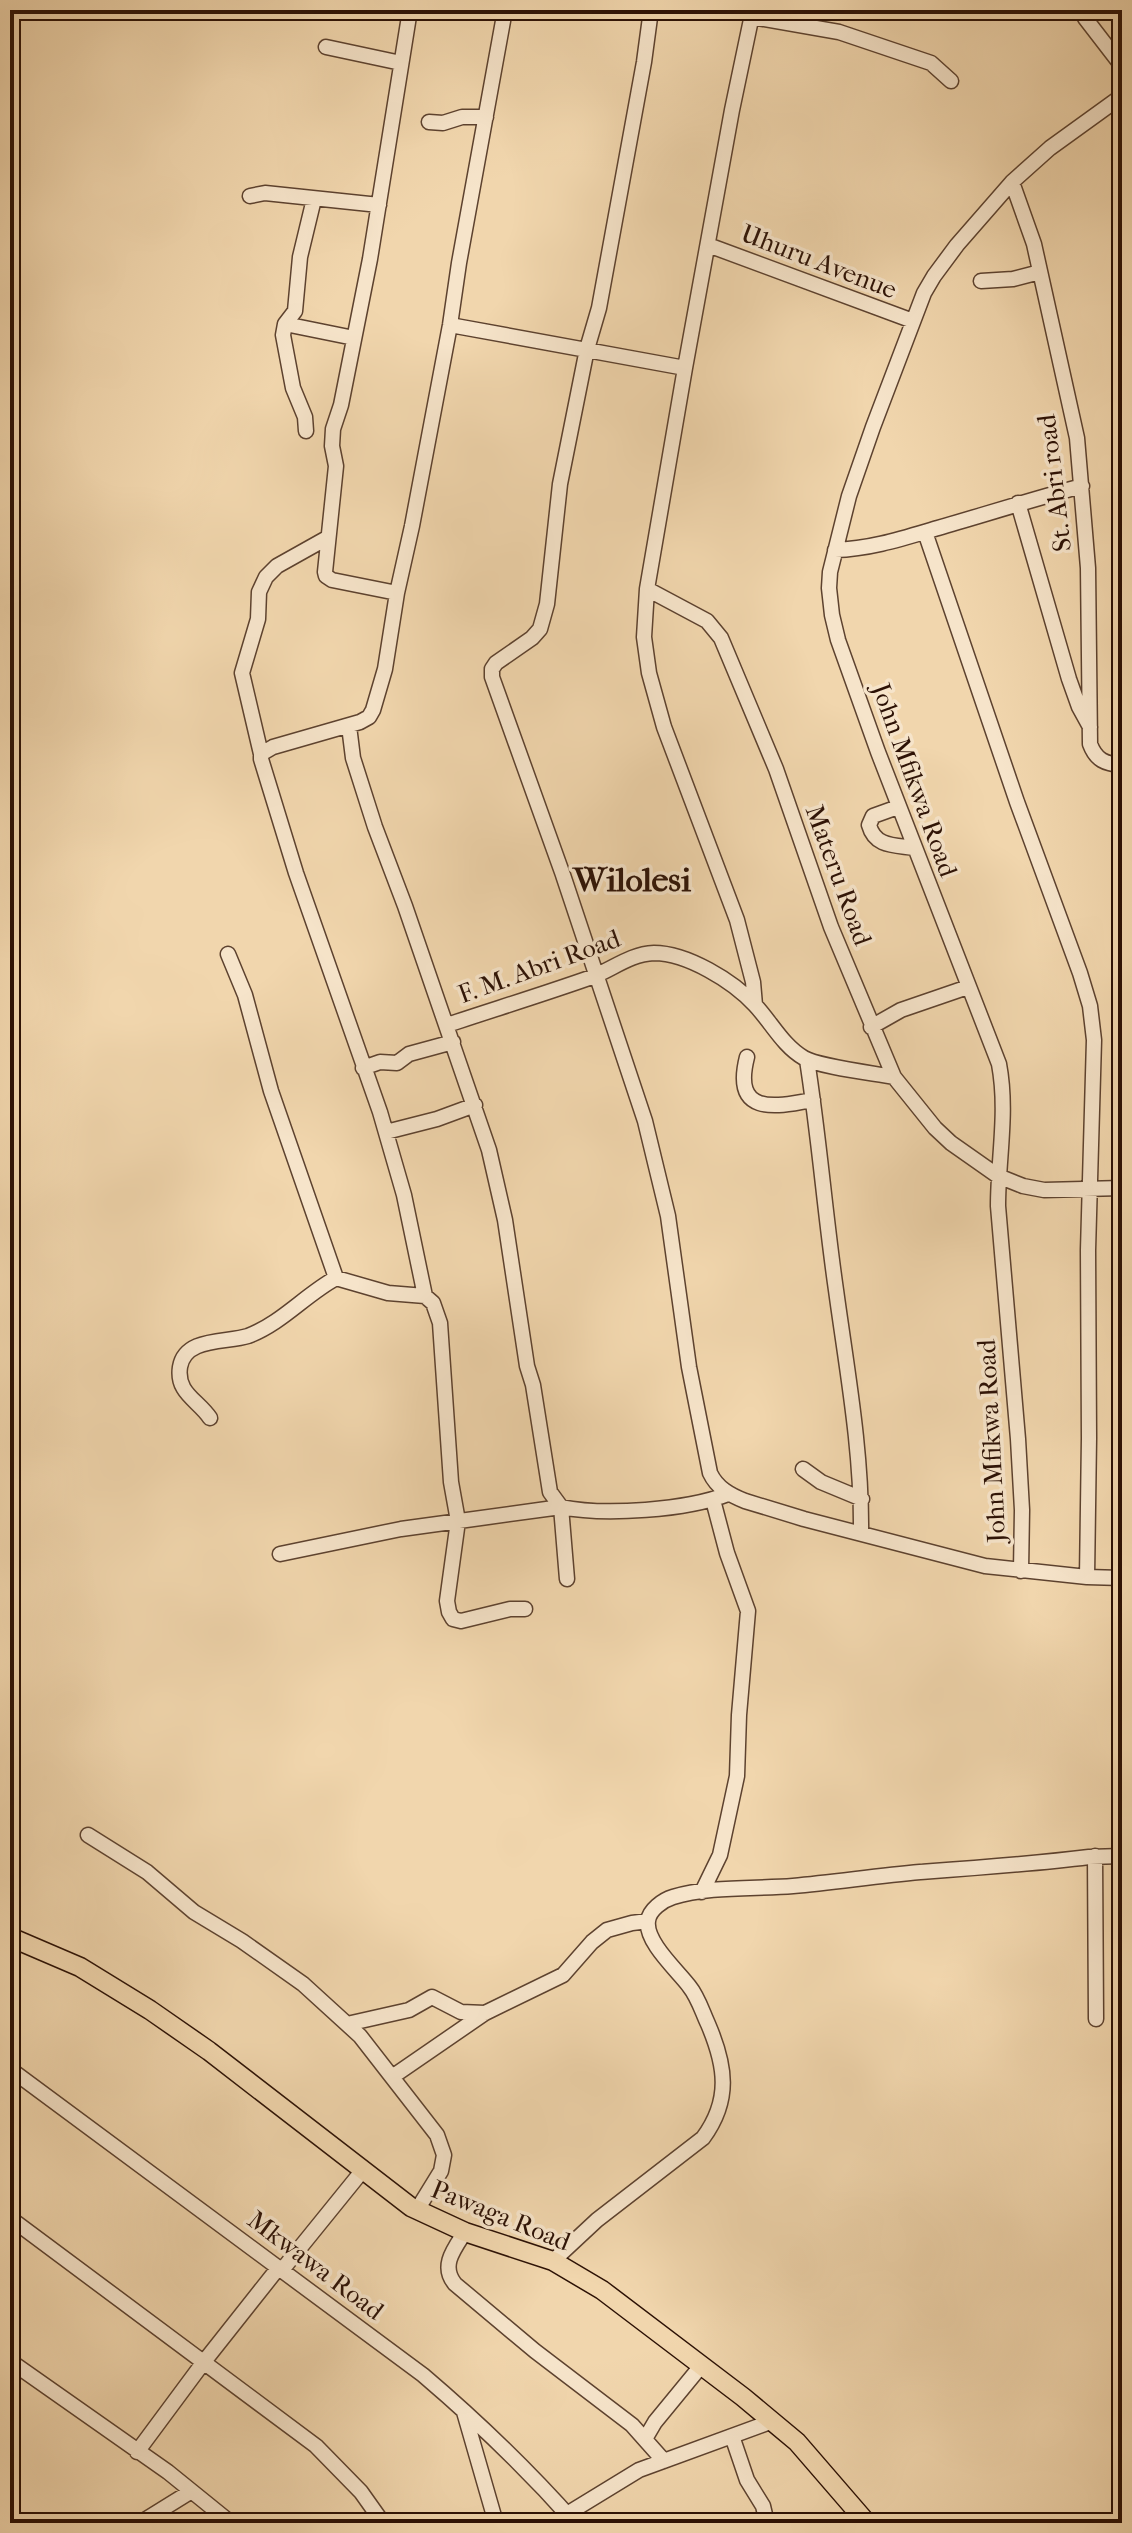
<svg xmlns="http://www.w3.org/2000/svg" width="1132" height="2533" font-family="'IM FELL French Canon',serif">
	<rect width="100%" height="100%" fill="#f1d6ad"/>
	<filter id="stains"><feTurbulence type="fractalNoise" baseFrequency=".0025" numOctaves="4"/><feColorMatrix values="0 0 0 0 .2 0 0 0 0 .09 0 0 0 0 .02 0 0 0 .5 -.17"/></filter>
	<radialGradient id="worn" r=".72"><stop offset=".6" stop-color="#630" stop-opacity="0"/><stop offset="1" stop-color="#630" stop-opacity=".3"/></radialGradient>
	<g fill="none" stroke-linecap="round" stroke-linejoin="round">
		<g stroke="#5d422f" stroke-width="17">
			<path id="minor" d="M505,10L459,263L450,325L412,526L397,593L385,669L373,710L369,717L360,722L273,747L261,754V759L296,873L380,1112L404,1195L425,1296L433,1303L440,1323L451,1482L458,1521L447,1601L449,1612L453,1619L461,1621L510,1609H525
				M651,10L644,62L599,308L587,349L560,484L547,604L540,629L532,638L496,663L492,669V677L563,875L645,1121L668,1216L689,1367L710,1473C717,1488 730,1495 745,1501L804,1519L985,1566L1087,1577L1122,1578
				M753,10L732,110L685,368L647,589L644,637L649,673L664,727L737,920L753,982L755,1005
				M752,17L839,32L931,63L951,81
				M1085,18L1122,66
				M326,47L401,63
				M429,122L443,123L462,117H486
				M1012,182L1034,244L1077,438L1088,568L1090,744C1096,760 1105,764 1122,765
				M250,196L265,193L379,205
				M708,245L913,321
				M981,281L1013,279L1040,272
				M285,324L354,338
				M450,325L685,368
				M306,431L305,417L293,388L283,335L285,324L295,311L300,257L314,199
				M1018,503L1069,679L1079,707L1090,727
				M925,532L1017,802L1080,973L1090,1006L1094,1040L1088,1250L1089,1438L1087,1577
				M835,550C871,549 904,538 938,528C986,514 1034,499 1082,486
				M647,589L707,621L721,638L776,769L831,927L894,1077L935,1128L951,1143L998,1176L1023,1186L1044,1190L1122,1188
				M397,593L332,580L326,576L325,572L336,466L332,446L333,429L341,405L370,259L410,10
				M349,726L353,758L375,827L405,906L489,1150L505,1220L527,1366L533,1385L550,1492L561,1507C605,1516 687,1510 728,1494
				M261,754L242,673L258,619L259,592L266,577L277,566L327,538
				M898,807L873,816L869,825C875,847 894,845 914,848
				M228,954L245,995L271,1091L336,1278
				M447,1025C495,1009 544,994 592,977C613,969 630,954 654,953C687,953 733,981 755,1005C771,1022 783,1046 804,1058C820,1067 873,1073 894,1077
				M871,1027L901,1010L968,987
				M747,1057C732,1116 775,1107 813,1100
				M807,1060C819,1136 825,1214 836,1290C847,1371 862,1451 861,1533
				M363,1068L380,1062L397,1063L409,1054L453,1042
				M386,1132L437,1119L475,1105
				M210,1418C198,1400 176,1393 180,1367C185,1337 226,1343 248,1336C282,1323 305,1295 336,1278L388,1293L425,1296
				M803,1469L821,1482L862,1499
				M280,1554L401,1529L561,1507L567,1579
				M1021,1571L1022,1510L1018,1439L998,1206C998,1158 1008,1112 999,1064L878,752L838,640L832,615L829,588L830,572L849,496L873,427L924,293L934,276L957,245L1012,182L1050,148L1122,96
				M88,1835L147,1872L194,1912L242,1941L303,1984L360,2036L437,2135L444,2155L441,2171L417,2210
				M1095,1856L1096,2019
				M702,1892L720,1855L737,1776L739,1715L748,1611L727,1553L713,1500
				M347,2024L409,2010L432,1997L461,2012L485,2013
				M10,2069L423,2375C477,2421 528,2470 575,2523
				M392,2077L485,2013L563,1975L592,1942L607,1930L632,1923L648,1921
				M10,2218L316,2446L361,2492L383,2523
				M465,2232C454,2249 440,2266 455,2284L535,2351L632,2425L664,2461
				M553,2261L597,2220L703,2138C731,2100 726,2066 708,2024C702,2011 698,1997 689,1986C678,1971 645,1942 648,1921C649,1910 663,1900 673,1897C708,1886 756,1889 793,1886C835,1882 877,1876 920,1872C976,1868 1033,1864 1089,1857L1122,1856
				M282,2270L363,2170
				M10,2361L168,2472L231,2523
				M464,2412L496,2523
				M732,2436L747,2480L763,2506L767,2523
				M645,2439L655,2422L701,2366
				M137,2452L203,2363L279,2267
				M567,2514L639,2470L773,2421
				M10,2520L14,2523
				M140,2523L190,2492"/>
		</g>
		<g stroke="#2c1105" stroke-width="21">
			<path id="major" d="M10,1937L80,1967L150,2010L209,2051L411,2207L465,2232L553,2261L602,2290L743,2397L797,2442L867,2523"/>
		</g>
		<use href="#minor" stroke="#f6e4ca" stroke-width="14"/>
		<use href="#major" stroke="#f1d6ad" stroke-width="18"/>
	</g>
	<g text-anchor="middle" stroke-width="7" stroke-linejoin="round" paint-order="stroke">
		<g font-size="26" fill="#2c1105" stroke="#f6e4ca">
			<text transform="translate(819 261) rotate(21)" y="9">Uhuru Avenue</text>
			<text transform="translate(1054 483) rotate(-97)" y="9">St. Abri road</text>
			<text transform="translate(915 780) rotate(70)" y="9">John Mfikwa Road</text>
			<text transform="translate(839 875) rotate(70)" y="9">Materu Road</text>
			<text transform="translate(539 966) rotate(-20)" y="9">F. M. Abri Road</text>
			<text transform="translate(991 1441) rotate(-93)" y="9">John Mfikwa Road</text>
			<text transform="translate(501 2215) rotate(22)" y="9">Pawaga Road</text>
			<text transform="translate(316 2265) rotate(37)" y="9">Mkwawa Road</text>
		</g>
		<g font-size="34" font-weight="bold" fill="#2c1105" stroke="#f6e4ca">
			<text x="632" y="891">Wilolesi</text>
		</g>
	</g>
	<rect width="1132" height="2533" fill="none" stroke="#f1d6ad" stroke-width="40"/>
	<rect x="12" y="12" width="1108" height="2509" fill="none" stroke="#2c1105" stroke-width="4"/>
	<rect x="20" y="20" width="1092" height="2493" fill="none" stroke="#2c1105" stroke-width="2"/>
	<rect width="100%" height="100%" filter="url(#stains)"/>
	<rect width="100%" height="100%" fill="url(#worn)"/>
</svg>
